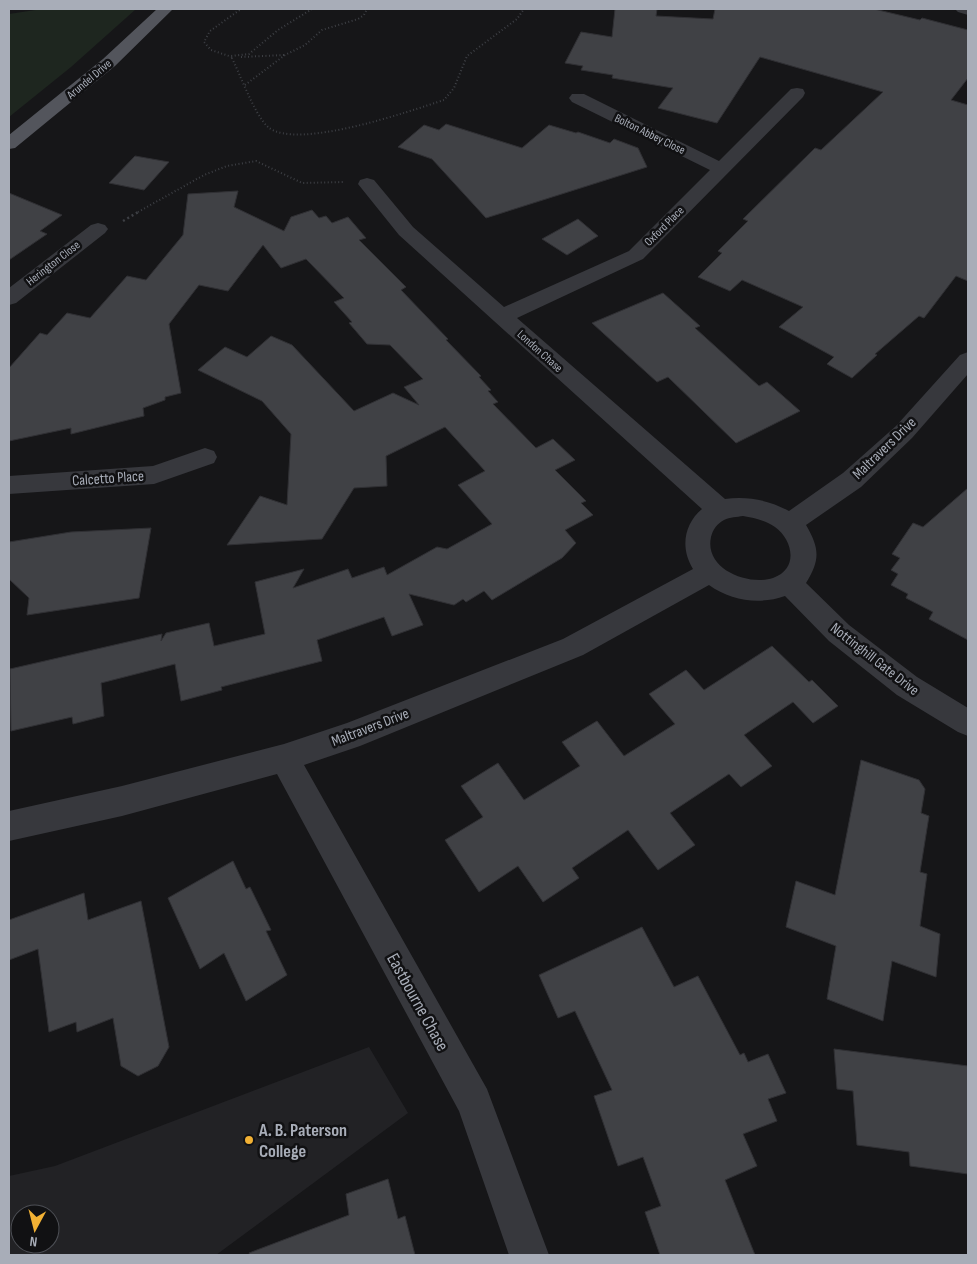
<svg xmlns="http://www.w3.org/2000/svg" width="977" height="1264" font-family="'Sofia Sans Condensed',sans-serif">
	<rect width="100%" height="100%" fill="#161618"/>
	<path fill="#222225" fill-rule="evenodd" d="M369,1047L408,1113L216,1255H9V1176L55,1166ZM20,1214H50V1244H20Z"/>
	<path fill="#1e261f" d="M42,9H136L71,67L9,117V14Z"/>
	<path fill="#404145" stroke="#303034" d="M615,9H657L656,16L713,19L715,9H874L920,20L922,18L968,30V78L951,100L968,105V281L956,276L924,318L919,316L875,354L877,355L852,378L827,364L834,357L779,327L803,307L742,280L730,291L698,277L722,253L718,251L748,221L743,219L815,148L821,150L883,92L760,57L717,123L658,108L673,88L612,78L613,75L581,70L583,66L565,63L581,32L612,37Z
		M446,124L522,148L549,125L576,133L578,132L610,143L614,139L638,148L647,167L486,218L432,159L398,147L424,125L439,130Z
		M135,156L169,162L144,190L109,183Z
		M238,191L234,207L284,231L291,217L312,210L319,218L326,216L332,223L348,217L366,238L359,240L406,287L401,290L448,339L446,340L481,376L479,377L491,390L488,391L498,402L493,404L536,448L553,439L575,460L555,470L586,501L581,503L593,515L565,530L576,543L562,558L492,600L484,591L466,602L463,599L454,605L409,594L423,625L392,636L384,617L317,640L322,661L221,687L222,690L181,701L175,664L101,683L104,716L73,724L72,717L11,731L10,669L162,634L161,641L166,633L209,623L214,646L265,634L255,582L304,569L293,588L348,569L352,578L384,567L387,575L437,547L447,549L492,524L458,485L485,471L445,427L386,456L387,486L354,488L322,539L227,545L260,496L287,505L291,434L262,401L198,370L225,347L247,357L271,336L292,345L354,411L393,393L419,405L404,387L423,379L390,345L367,344L349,323L352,322L334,302L344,298L306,259L281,268L263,245L228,291L199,285L169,324L181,393L165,397V400L143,408L144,416L71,434V428L9,441V368L40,333L47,335L67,313L90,318L127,276L146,280L183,235L188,194Z
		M9,193L62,215L40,231L47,234L9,260Z
		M578,219L598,236L567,255L542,239Z
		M663,293L700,326L695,328L759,386L767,382L800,411L736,443L668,377L657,382L592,323Z
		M968,488V640L929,619L933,612L906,598L908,594L891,585L898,574L891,570L900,558L892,554L913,523L923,527Z
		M151,528L139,598L27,615L29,598L9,579V542L71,532Z
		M772,646L809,682L812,680L838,706L813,723L793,702L744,735L772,766L741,787L729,774L670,813L695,845L658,870L628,830L572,868L579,878L543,902L518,866L479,892L445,840L483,817L461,786L498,763L524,800L580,766L562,742L597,721L624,756L675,724L649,694L686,670L704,690Z
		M861,760L919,780L925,789L921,813L929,816L920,872L927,874L920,926L940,934L936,977L892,961L883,1021L827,999L836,946L786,927L796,881L835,895Z
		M233,861L246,889L250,887L271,930L266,931L287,975L246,1001L224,953L200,969L168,898Z
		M84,893L88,920L141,901L169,1047L158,1066L138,1076L121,1066L113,1018L77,1032L76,1022L49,1032L38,949L9,960V920Z
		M642,927L674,987L698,976L740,1055L744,1053L748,1062L768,1054L786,1093L768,1099L777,1121L743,1134L757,1166L725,1180L755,1255H660L645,1212L661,1206L643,1157L618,1166L594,1096L612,1090L575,1011L558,1018L539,975Z
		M834,1049L968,1066V1174L910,1166L909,1152L857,1145L853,1091L837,1089Z
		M388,1179L398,1219L405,1216L415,1255H250L249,1253L349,1215L346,1194Z"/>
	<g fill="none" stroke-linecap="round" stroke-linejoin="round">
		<path stroke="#3d3f44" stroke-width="2" stroke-dasharray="1 2.5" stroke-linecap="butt" d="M312,9L278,30L249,54L231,56C240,74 254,114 268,127C296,151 410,111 444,100L454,88L467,56L517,19L524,9
			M232,57L211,50L204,42L210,31L241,9
			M241,57L285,55
			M245,85L285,55L305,45L322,30L358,19L364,15L367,9
			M138,212L204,175L227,166L256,161L302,183L344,182"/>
		<path stroke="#3d3f44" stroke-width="2.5" stroke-dasharray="2 3" stroke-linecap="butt" d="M123,221L140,211"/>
		<path fill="#37383d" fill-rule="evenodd" d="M955,9H968V15L958,12Z
			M797,88L803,89L805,93L803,97L643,259L517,318L725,499C747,496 769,500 789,511L843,473L896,426L960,355L968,352V374L912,438L861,487L806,525C820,549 820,560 806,583L849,625L917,677L968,708V736L958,732L897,695L829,641L785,596C760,605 731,601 709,585L583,655L360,746L304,765L487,1089L549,1255H509L459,1111L277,774L122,816L9,841V811L122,786L284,744L347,723L563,639L693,569C680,548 684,524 702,509L399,235L358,184L360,180L367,178L374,180L413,227L504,307L629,251L710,170L572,102L569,98L572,94H584L719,161L791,89ZM743,516C754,518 765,520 775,527C793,540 799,569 773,578C748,586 704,569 711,537C713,529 717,524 724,520C730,517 737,517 743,516Z
			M98,223L105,225L108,229L105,233L16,303L9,305V288L91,225Z
			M205,448L214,451L217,457L214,463L154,484L9,494V476L153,466Z"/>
		<path fill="#53555c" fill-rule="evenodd" d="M157,9H173L115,66L15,148L9,149V135L103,59Z"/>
	</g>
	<circle fill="#f2b134" stroke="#111113" stroke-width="2" cx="249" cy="1140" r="5"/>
	<g text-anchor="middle" stroke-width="5" stroke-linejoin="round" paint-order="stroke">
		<g font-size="12" fill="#a8adb8" stroke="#111113">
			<text transform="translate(89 79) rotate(-40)" y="4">Arundel Drive</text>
			<text transform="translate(650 134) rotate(26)" y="4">Bolton Abbey Close</text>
			<text transform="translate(664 226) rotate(-45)" y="4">Oxford Place</text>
			<text transform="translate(53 263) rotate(-38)" y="4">Herington Close</text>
			<text transform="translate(540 351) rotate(42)" y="4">London Chase</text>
		</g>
		<g font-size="15" fill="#a8adb8" stroke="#111113">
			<text transform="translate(884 448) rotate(-44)" y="5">Maltravers Drive</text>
			<text transform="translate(108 478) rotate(-4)" y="5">Calcetto Place</text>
			<text transform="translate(875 659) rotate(38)" y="5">Nottinghill Gate Drive</text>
			<text transform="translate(370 727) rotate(-21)" y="5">Maltravers Drive</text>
		</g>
		<g font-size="18" fill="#a8adb8" stroke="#111113">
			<text transform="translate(418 1002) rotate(61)" y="6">Eastbourne Chase</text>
		</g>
		<g font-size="18" font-weight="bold" fill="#a8adb8" stroke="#111113" text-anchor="start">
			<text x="259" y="1136">A. B. Paterson<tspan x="259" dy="21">College</tspan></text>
		</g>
	</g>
	<rect width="977" height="1264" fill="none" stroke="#a8adb8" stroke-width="20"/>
	<g transform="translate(35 1229) rotate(187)"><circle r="24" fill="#111113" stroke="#4d4f55"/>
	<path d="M0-4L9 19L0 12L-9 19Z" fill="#f2b134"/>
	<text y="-8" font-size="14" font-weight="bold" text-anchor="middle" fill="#a8adb8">N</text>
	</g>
</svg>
